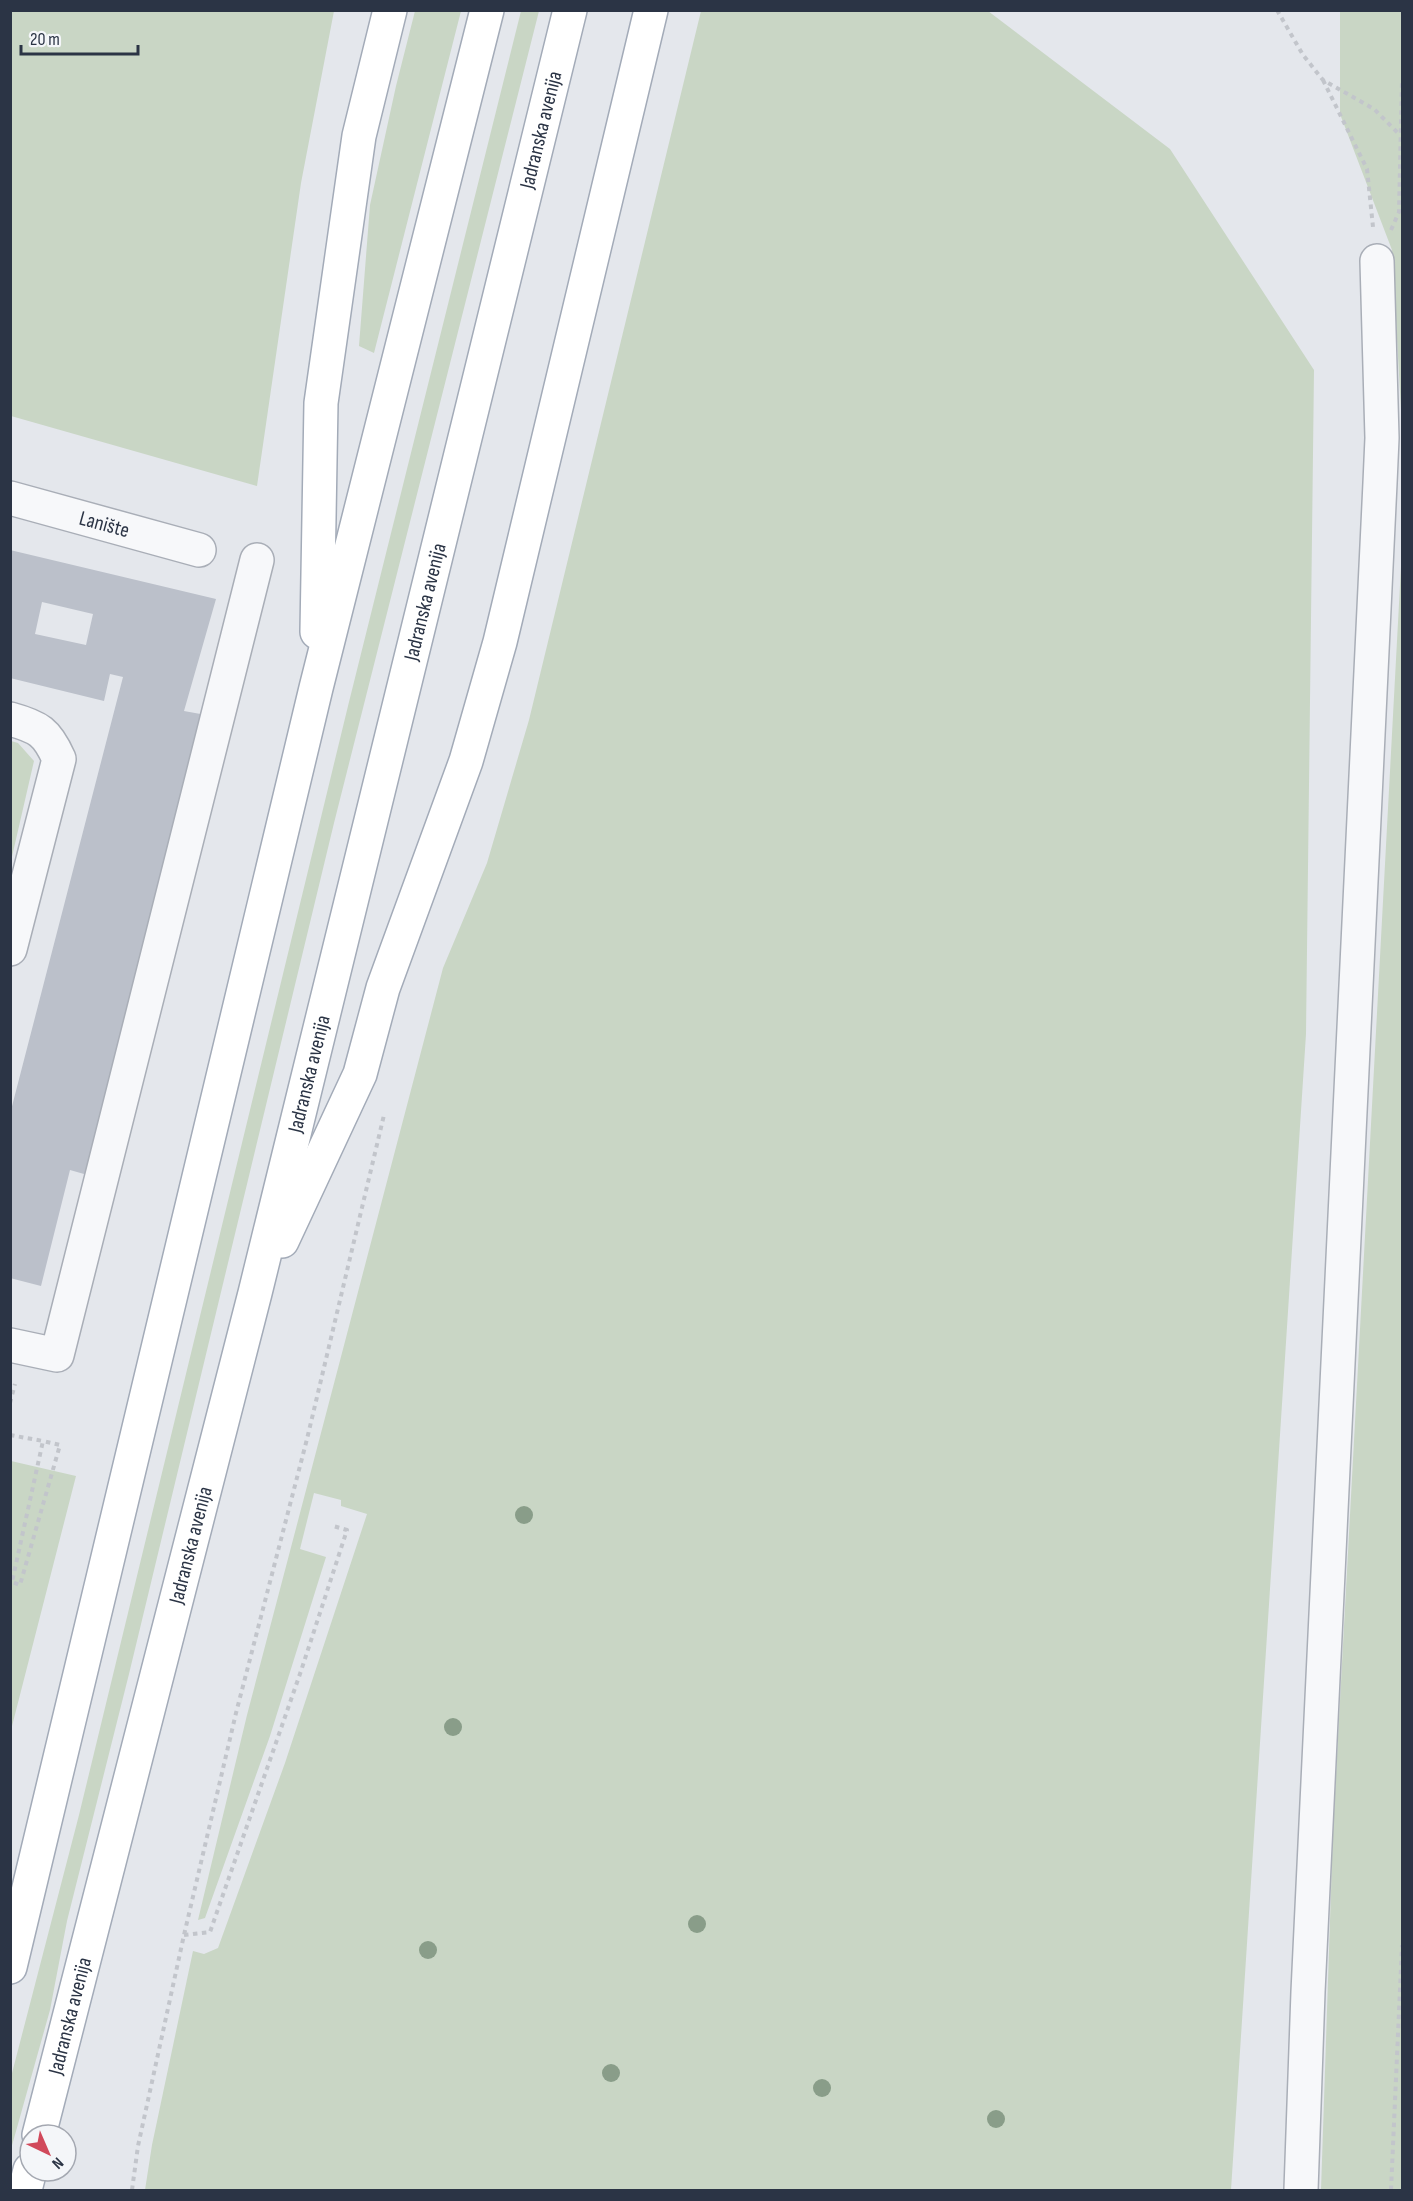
<svg xmlns="http://www.w3.org/2000/svg" width="1413" height="2201" font-family="'Sofia Sans Condensed',sans-serif">
	<rect width="100%" height="100%" fill="#e4e7ec"/>
	<path fill="#c9d6c5" d="M10,11H334L301,183L257,486L11,416Z
		M415,11H461L374,353L359,346L370,205L396,86Z
		M521,11H539L334,823L129,1674L67,1921L50,2010L11,2149V2077L79,1815L348,706Z
		M701,11H988L1170,149L1314,370L1306,1034L1231,2190H145L152,2145L193,1951L204,1954L218,1948L285,1763L367,1514L341,1506V1500L314,1493L300,1549L326,1557L270,1736L205,1918L198,1920L247,1715L443,968L487,863L529,720Z
		M1340,11H1402V427L1392,250L1340,114Z
		M1402,548V2190H1321L1333,1831Z
		M11,741L18,743L34,761L11,861Z
		M11,1461L76,1476L11,1730L10,1461Z"/>
	<path fill="#bbc0ca" fill-rule="evenodd" d="M10,550L216,599L184,711L206,715L91,1176L70,1170L41,1286L10,1278V1114L123,677L110,674L104,701L10,678ZM42,602L93,614L86,645L35,634Z"/>
	<g fill="none" stroke-linecap="round" stroke-linejoin="round">
		<g stroke="#a9aeb7" stroke-width="36">
			<g id="minor">
				<path id="s1" d="M10,498L199,550"/>
				<path d="M10,719C39,727 47,732 59,759L10,949"/>
				<path d="M10,1345L57,1355L257,560"/>
				<path d="M1301,2190L1308,1992L1380,483L1382,438L1377,261"/>
			</g>
		</g>
		<g stroke="#a3abb8" stroke-width="36">
			<g id="major">
				<path d="M317,632L321,403L359,136L390,10"/>
				<path d="M282,1241L360,1074L383,988L466,761L500,642L651,10"/>
				<path d="M10,1967L316,688L487,10"/>
				<path id="s2" d="M39,2135L255,1293L570,10"/>
				<path d="M25,2190L30,2170"/>
			</g>
		</g>
		<path stroke="#c2c5cb" stroke-width="4" stroke-dasharray="4.5 4.5" stroke-linecap="butt" d="M1277,10L1303,55L1323,80L1374,109L1400,135
			M1323,80L1367,169L1373,227
			M1391,230L1399,212L1402,79
			M10,1403L15,1384
			M10,1435L43,1441L12,1582L20,1585L60,1445L43,1441
			M184,1935L210,1932L301,1671L347,1530L333,1526
			M132,2190L138,2146L184,1935L236,1713L307,1439L384,1115
			M1391,2190L1402,1945"/>
		<use href="#minor" stroke="#f7f8fa" stroke-width="33"/>
		<use href="#major" stroke="#fff" stroke-width="33"/>
	</g>
	<g fill="#899d89">
		<circle cx="524" cy="1515" r="9"/>
		<circle cx="453" cy="1727" r="9"/>
		<circle cx="697" cy="1924" r="9"/>
		<circle cx="428" cy="1950" r="9"/>
		<circle cx="611" cy="2073" r="9"/>
		<circle cx="822" cy="2088" r="9"/>
		<circle cx="996" cy="2119" r="9"/>
	</g>
	<g text-anchor="middle" stroke-width="6" stroke-linejoin="round" paint-order="stroke">
		<g font-size="21" fill="#2b3445" stroke="#f4f6f9">
			<text dy="7" stroke="none"><textPath href="#s2" startOffset="2067">Jadranska avenija</textPath></text>
			<text dy="7" stroke="none"><textPath href="#s1" startOffset="98">Lanište</textPath></text>
			<text dy="7" stroke="none"><textPath href="#s2" startOffset="1581">Jadranska avenija</textPath></text>
			<text dy="7" stroke="none"><textPath href="#s2" startOffset="1095">Jadranska avenija</textPath></text>
			<text dy="7" stroke="none"><textPath href="#s2" startOffset="609">Jadranska avenija</textPath></text>
			<text dy="7" stroke="none"><textPath href="#s2" startOffset="123">Jadranska avenija</textPath></text>
		</g>
	</g>
	<rect width="1413" height="2201" fill="none" stroke="#2b3445" stroke-width="24"/>
	<g transform="translate(48 2153) rotate(136)"><circle r="28" fill="#f4f6f9" stroke="#a4a8b1" stroke-width="1.5"/>
	<path d="M0-4.5L10 22L0 15L-10 22Z" fill="#d1495b"/>
	<text y="-9" font-size="16" font-weight="bold" text-anchor="middle" fill="#2b3445">N</text>
	</g>
	<path d="M21 45v9h117v-9" fill="none" stroke="#2b3445" stroke-width="3"/>
	<text x="30" y="45" font-size="18" fill="#2b3445" stroke="#f4f6f9" stroke-width="4.5" paint-order="stroke">20 m</text>
</svg>
